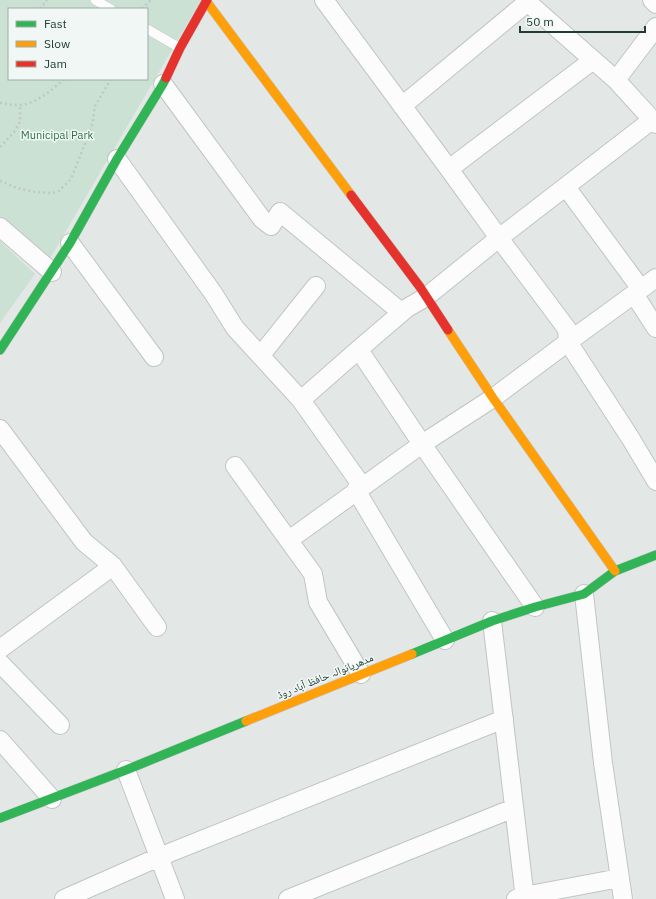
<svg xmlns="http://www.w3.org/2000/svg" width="656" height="899" font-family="'IBM Plex Sans','Noto Naskh Arabic',sans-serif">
	<rect width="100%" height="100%" fill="#e3e8e6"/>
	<path fill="#cbe1d4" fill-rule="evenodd" d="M0,0H201L49,260L0,219ZM9,9H147V79H9Z
		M0,241L35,274L0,323Z"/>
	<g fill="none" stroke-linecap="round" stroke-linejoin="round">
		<g stroke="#c0c5c3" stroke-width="10">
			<path id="lane" d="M95,0L111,9
				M147,29L180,48"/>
		</g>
		<g stroke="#c0c5c3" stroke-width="20">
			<path id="street" d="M324,0L449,169L499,238L567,329L568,342L631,439L656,481
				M525,0L616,80L656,124
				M652,0L656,4
				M616,80L656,27
				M163,84L262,219L271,226L280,212L401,312
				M402,106L530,0
				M117,159L213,293L235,328L301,400L362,486
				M449,169L593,60
				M566,187L641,289
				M0,227L52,272
				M70,243L154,357
				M634,294L656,328
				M358,350L361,353L422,444L535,607
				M261,355L316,286
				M301,400L358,350L407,308L426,297L499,238L652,120
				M0,429L84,542L113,566L157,627
				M235,466L313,574L318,602L361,674
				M356,490L445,640
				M289,540L422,444L493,398L568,342L656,278
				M584,594L603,763L623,899
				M492,621L525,899
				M0,649L113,566
				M0,663L60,725
				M0,740L52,799
				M126,770L175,899
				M64,899L159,857L504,719
				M288,899L514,808
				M516,899L524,896L620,878"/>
		</g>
		<g stroke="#bec6c3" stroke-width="10">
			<path id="fast" d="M0,350L70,243L117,159L163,84L166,78
				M412,654L492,621L535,607L584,594L615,571L656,555
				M0,818L126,770L246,721"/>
		</g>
		<g stroke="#bec6c3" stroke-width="10">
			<path id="slow" d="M206,1L351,195
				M448,330L493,398L615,571
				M246,721L412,654"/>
		</g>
		<g stroke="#bec6c3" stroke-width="10">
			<path id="jam" d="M166,78L180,48L207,0
				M351,195L420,287L448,330"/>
		</g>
		<path stroke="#c0c8c6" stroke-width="2.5" stroke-dasharray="2 3" stroke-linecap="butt" d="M40,9L47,0
			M142,9L151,0
			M0,103C5,103 10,105 15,105C34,106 51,91 64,79
			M0,147L14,132L20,122V105
			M0,181L17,188L35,192L52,193L59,191L71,179L92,126L95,106L111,79"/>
		<use href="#lane" stroke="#fbfcfb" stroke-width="9"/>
		<use href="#street" stroke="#fbfcfb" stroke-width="18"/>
		<use href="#fast" stroke="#30b455" stroke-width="9"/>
		<use href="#slow" stroke="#ff9f0a" stroke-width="9"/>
		<use href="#jam" stroke="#e5322d" stroke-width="9"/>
	</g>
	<g text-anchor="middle" stroke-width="3" stroke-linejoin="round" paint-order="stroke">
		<g font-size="11" fill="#2b714b" stroke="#f0f7f4">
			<text x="57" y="139">Municipal Park</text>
		</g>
		<g font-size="11" fill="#213b36" stroke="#f0f7f4">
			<text transform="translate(325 676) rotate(-22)" y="4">مدھریانوالہ حافظ آباد روڈ</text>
		</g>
	</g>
	<rect x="8" y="8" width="140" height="72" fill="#f0f7f4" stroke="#9daca8"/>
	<rect x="16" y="21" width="20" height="6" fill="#30b455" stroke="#9daca8"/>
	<text x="44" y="28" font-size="12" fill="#213b36">Fast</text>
	<rect x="16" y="41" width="20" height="6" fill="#ff9f0a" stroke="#9daca8"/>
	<text x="44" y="48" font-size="12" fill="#213b36">Slow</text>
	<rect x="16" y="61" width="20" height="6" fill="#e5322d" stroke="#9daca8"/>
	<text x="44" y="68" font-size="12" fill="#213b36">Jam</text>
	<path d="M520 26v6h125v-6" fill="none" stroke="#213b36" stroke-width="2"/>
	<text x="526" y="26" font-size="12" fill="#213b36" stroke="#f0f7f4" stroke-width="3" paint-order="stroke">50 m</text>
</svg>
